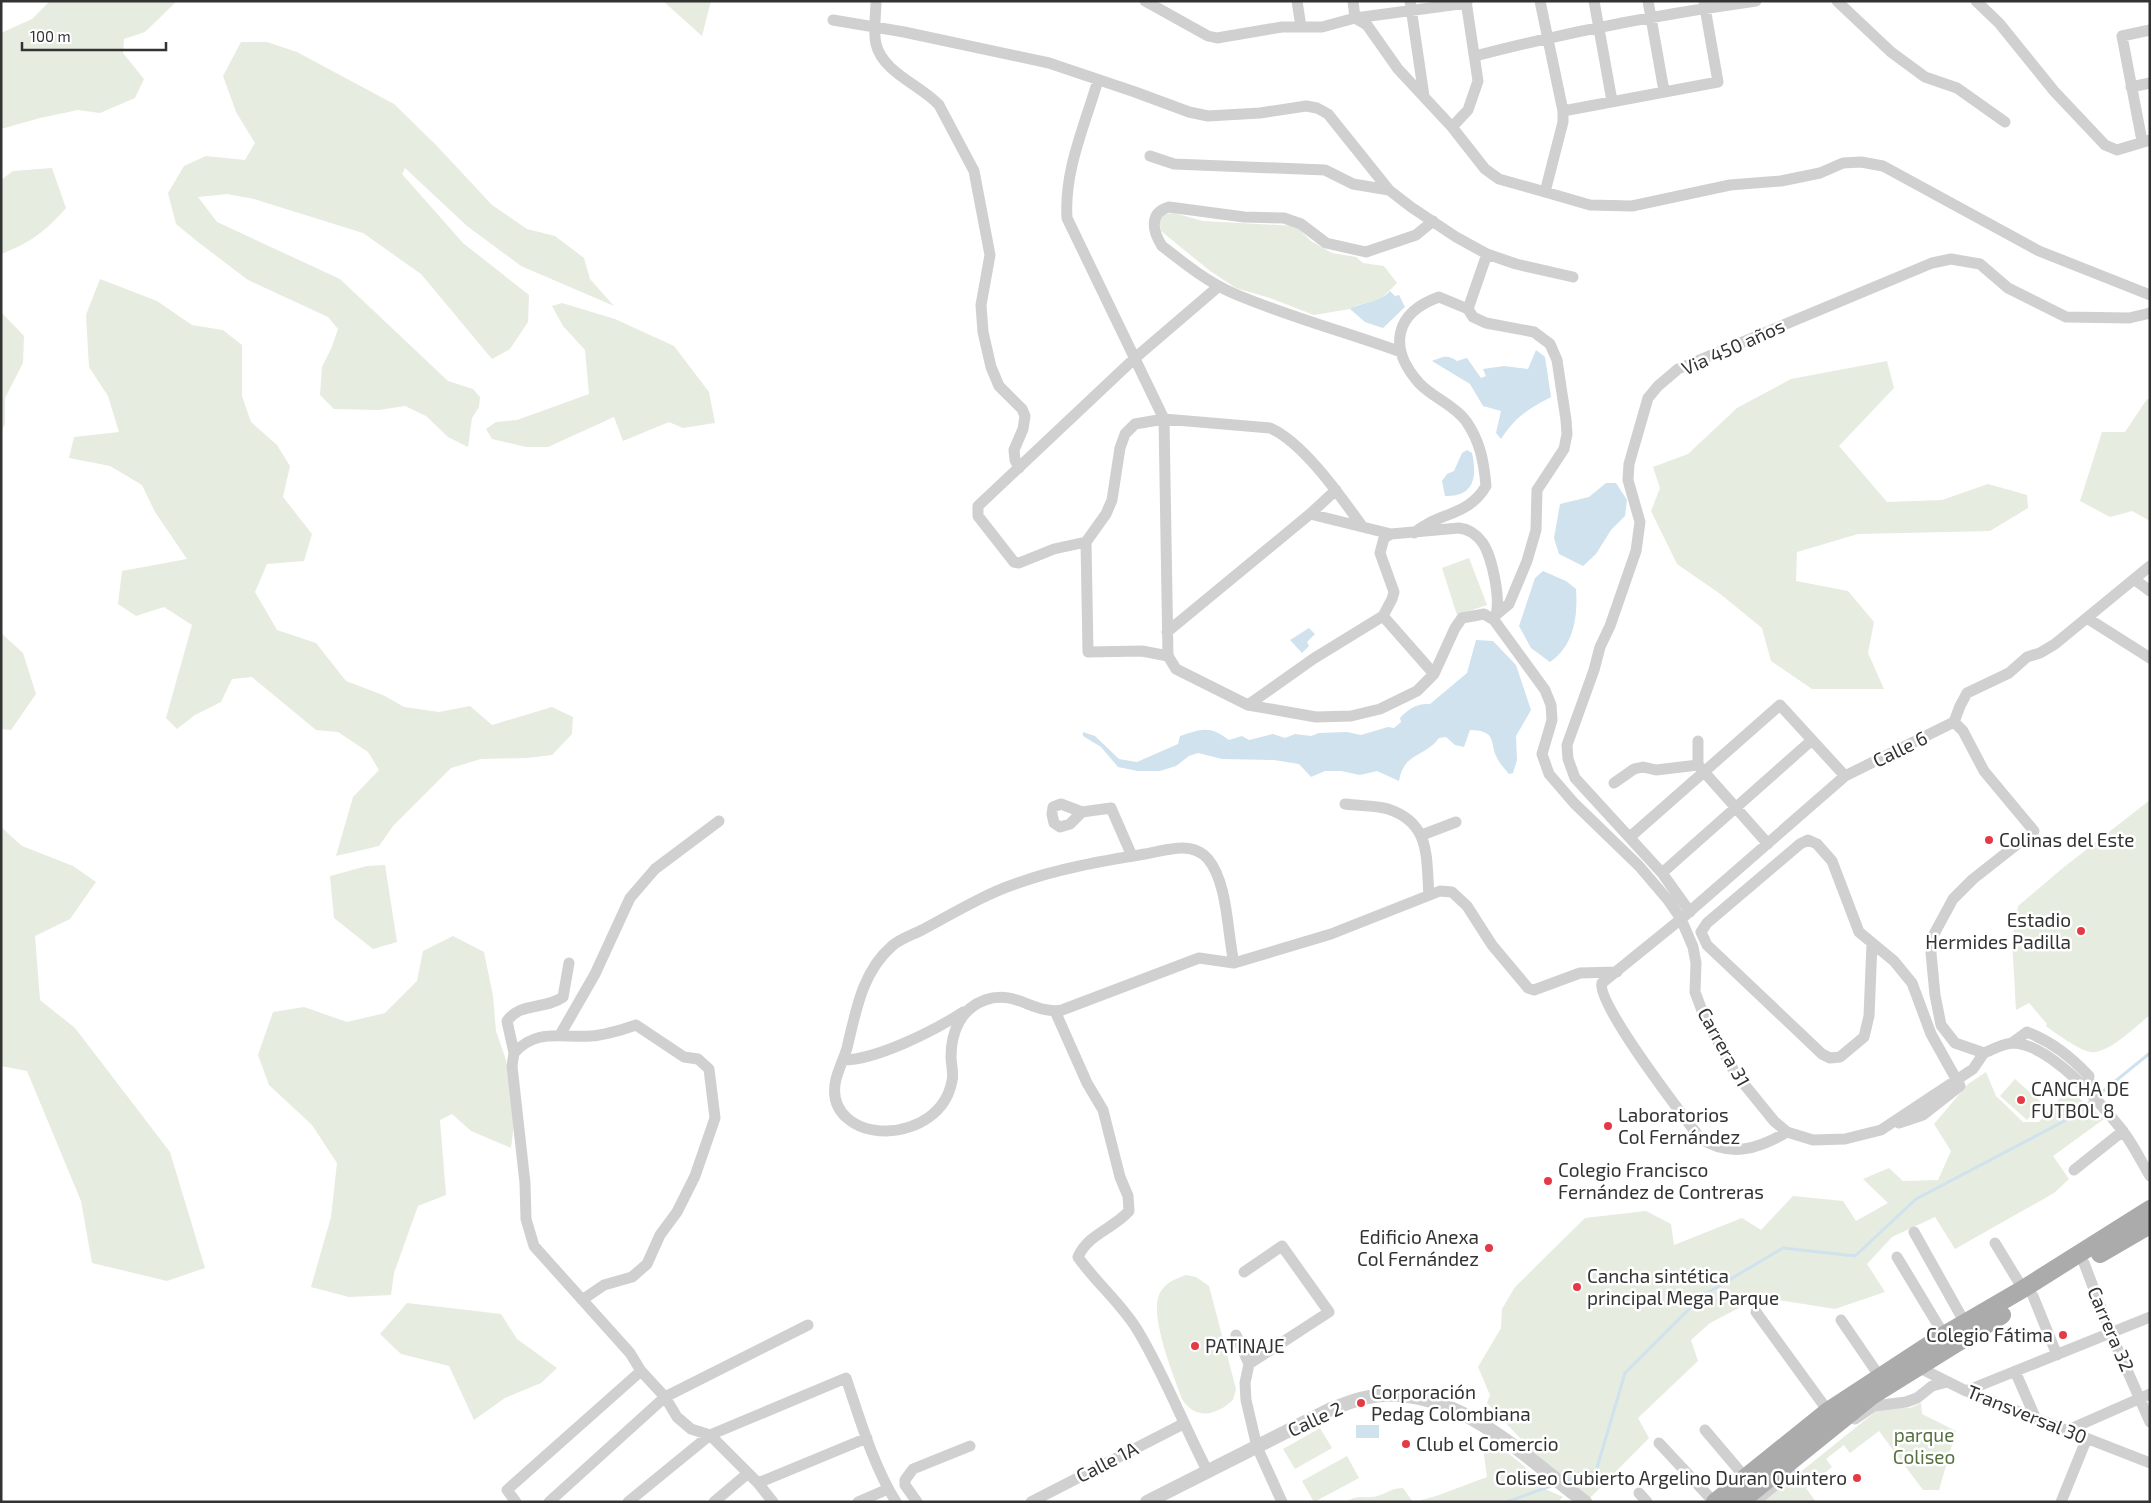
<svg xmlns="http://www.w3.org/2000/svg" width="2151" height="1503" font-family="'Exo 2',sans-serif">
	<rect width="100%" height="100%" fill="#fff"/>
	<path fill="#e6ecdf" d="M50,1H177L145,32L124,39L123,53L144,79L135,98L100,113L78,110L40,118L1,129V33L32,19Z
		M663,1H711L702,36Z
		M241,42H267L297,52L394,104L436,145L492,205L527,229L555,236L584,258L590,279L614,306L521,266L467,226L405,168L402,174L463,243L529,295L528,322L510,349L492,359L421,274L363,233L254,199L227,194L198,197L217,222L340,279L448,381L473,389L480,397L479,407L472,418L468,447L448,437L426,416L405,406L379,410L334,409L320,395L322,367L331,349L338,329L328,317L248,280L198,242L176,224L168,193L184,166L206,156L245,160L255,143L236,112L223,76Z
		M52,168L66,208C46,231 30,243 1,254V180L13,171Z
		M1174,213L1203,221L1296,226L1311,241L1332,253L1356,257L1363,263L1384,266L1397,283L1380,300L1357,305L1350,309L1314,315L1270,298L1236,288L1210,271L1161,231L1159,220L1165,214Z
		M100,279L157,301L192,325L223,330L242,345V396L251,422L277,445L290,466L283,497L312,534L304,561L267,564L255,592L277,630L316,643L346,681L383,695L404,707L439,712L470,706L492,725L552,707L573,717L572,734L552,755L527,758L481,759L451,768L393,826L379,846L336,856L353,797L379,770L368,752L338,732L316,730L252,677L232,679L221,702L195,715L177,729L166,718L192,625L164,607L136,616L118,604L122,571L187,559L155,512L142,485L110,466L69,458L74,437L119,432L108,396L89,367L86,315Z
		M562,303L615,319L674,346L709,392L715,423L683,428L669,422L623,441L614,417L548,447H526L492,439L486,429L496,422L517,420L589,394L585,350L563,326L552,306Z
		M1,312L24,336L23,363L5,398V424L1,432Z
		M1887,361L1894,388L1839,446L1887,502L1942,500L1988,484L2027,495L2028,508L1990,531L1858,534L1797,552L1796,581L1848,591L1874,622L1868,653L1884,689H1812L1771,661L1762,628L1719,593L1677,564L1651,511L1660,488L1653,467L1688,454L1737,408L1791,379Z
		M2147,399L2150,400V521L2132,511L2110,517L2080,501L2102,432H2125Z
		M1469,558L1487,605L1457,615L1442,568Z
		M1,633L23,653L36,694L11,730L1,729Z
		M2150,800V1015C2137,1025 2108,1055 2090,1052C2079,1050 2055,1033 2046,1026L2047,1024L2029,1003L2016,1010L2012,940L2018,906L2064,867Z
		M1,827L22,846L73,866L96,882L70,919L35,936L40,1000L75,1028L170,1152L205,1268L167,1281L92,1263L81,1201L27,1071L1,1066Z
		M385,865L397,942L373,949L334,918L330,876L367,866Z
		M453,936L484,952L493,996L496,1031L506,1060L514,1124L511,1148L471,1131L452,1114L440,1120L446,1195L418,1206L394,1273L391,1295L349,1297L311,1287L331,1217L337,1163L312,1125L269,1085L258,1055L273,1012L304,1007L347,1022L385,1013L417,981L423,951Z
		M1986,1072L1996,1096L2023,1122H2039L2068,1089L2104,1119L2053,1156L2069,1179L2054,1193L1955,1249L1935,1217L1892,1237L1867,1264L1885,1292L1835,1309L1760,1297L1710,1323L1691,1340L1698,1361L1638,1418L1649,1438L1590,1498L1548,1468L1487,1403L1490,1395L1478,1367L1501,1328L1502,1309L1515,1287L1585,1218L1646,1211L1671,1224L1674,1245L1742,1218L1761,1230L1793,1196L1843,1201L1856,1221L1888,1203L1863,1179L1889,1168L1903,1181L1938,1180L1951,1151L1934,1124L1968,1084Z
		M2015,1079L2042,1103L2027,1120L2000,1096Z
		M1186,1275L1196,1277L1209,1286L1236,1389L1233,1400C1216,1416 1195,1420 1182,1399C1173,1374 1150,1318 1159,1295C1164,1283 1175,1279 1186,1275Z
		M407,1303L501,1314L517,1339L557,1368L541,1383L505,1398L474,1420L449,1366L401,1354L380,1334Z
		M1921,1403L1922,1414L1956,1431L1939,1490H1923L1879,1431L1850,1453L1844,1445L1826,1459L1832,1467L1806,1488L1816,1502H1763L1880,1408H1910Z
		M1320,1428L1332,1448L1295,1469L1283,1449Z
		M1499,1446L1524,1466L1545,1489L1563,1497L1558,1502H1415L1439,1495L1487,1477L1483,1447Z
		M1347,1456L1359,1478L1314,1502L1302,1481Z
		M1403,1488L1413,1502H1346C1360,1493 1364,1500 1377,1496C1389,1493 1388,1489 1403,1488Z"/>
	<path fill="#cfe2ee" d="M1390,291L1395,296L1399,295L1405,307L1383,328L1365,322L1350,309C1363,301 1379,304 1390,291Z
		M1536,350L1545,357L1551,397C1527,410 1516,416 1501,439L1496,433L1501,411L1483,406L1470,384L1432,361C1443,357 1447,354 1457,361L1467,358L1481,378L1486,376L1483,369L1504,366L1528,369Z
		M1467,450L1472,453C1477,476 1475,497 1445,496L1442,481L1447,474L1454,471L1462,453Z
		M1606,483H1616L1627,500L1625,516L1611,530L1596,554L1583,566L1559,554L1554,538L1560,504L1589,497Z
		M1543,571L1566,581L1576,589C1578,616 1574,646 1550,662L1531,648L1519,626L1535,578Z
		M1309,628L1315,634L1307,642L1309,646L1302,653L1290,640Z
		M1476,640L1493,641L1516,665L1531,710L1516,736L1517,760L1513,773L1509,774C1505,769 1500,764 1497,758C1489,742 1498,731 1470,730L1464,747L1455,745L1446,737L1439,738C1424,758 1404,752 1399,781L1377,771L1360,775L1341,771H1325L1311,777L1299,764L1274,760L1222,759L1198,753L1189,756L1176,766L1160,771H1138L1118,767L1101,747L1083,736V732L1095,736L1119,759L1137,762L1178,744L1180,736C1202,729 1209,725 1229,740L1242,736L1249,740L1273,734L1285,738L1295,734L1311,736L1319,733L1347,732L1361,735L1388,727L1394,728L1401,722L1400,718C1408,709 1417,703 1430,704L1467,673Z
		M1356,1425H1379V1438H1356Z"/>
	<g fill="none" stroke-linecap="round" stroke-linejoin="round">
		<path stroke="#cfe2ee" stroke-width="3" d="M2097,1096L2150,1053
			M1565,1481L1596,1471L1625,1373L1702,1296L1783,1248L1855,1256L1916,1199L2072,1117L2092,1100
			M1507,1502L1556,1484"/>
		<path stroke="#d0d0d0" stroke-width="11" d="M876,1C876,15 873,31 876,44C883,73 921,85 939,105L974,171L990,255L981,305L983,332L991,367L999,386L1022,409L1025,416L1023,429L1014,450L1015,460L1019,468
			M1145,1L1208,36L1217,38L1282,27H1322L1355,18L1367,25L1398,69L1452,127L1485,169L1499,179L1545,192L1590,205L1632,206L1730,185L1781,181L1820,173L1843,163L1861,162L1883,166L2039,251L2150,295
			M1297,1L1301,27
			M1353,1L1355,18L1467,3
			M1410,1L1424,96
			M1540,1L1563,111V122L1545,192
			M1594,1L1612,101
			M1648,1L1664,91
			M1837,1L1891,52L1925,77L1957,88L2005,122
			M1976,1L1999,23L2054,91L2105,145L2117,150L2150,140
			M833,20L904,32L1049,63L1135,92L1189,112L1208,116L1260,113L1306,106L1317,108L1328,114L1389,190L1411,207L1456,237L1487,254L1516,264L1573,277
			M1475,56C1567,32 1661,14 1756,1
			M1098,80C1085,125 1064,170 1067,218L1164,419L1168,656
			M2131,87L2150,83
			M1563,111L1718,82L1704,2
			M1452,127L1468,110L1478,81L1466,1
			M2142,141L2122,36L2150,30
			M1150,156L1174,164L1325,170L1353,184L1389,190
			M1468,309L1487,254
			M1401,352C1346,332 1289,317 1235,294C1209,283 1185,264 1162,246C1153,232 1148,213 1169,207L1244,217L1284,218L1301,224L1326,243L1366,252L1416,235L1433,221
			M1310,514L1391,534L1459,528C1469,529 1476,534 1482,542C1492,555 1503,606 1494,619
			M1362,526C1341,497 1303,442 1270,428L1164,419L1135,424L1125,434L1120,448L1112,500L1106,514L1086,542L1088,652L1142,651L1168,656L1176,669L1248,705L1316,717L1351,716L1380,709L1417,691L1434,674L1455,628L1462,618L1484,614L1494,620L1545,690L1551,705L1552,720L1542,754L1549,774L1574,803L1639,866L1668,900L1681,919L1693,947L1696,963L1695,992L1704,1016L1735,1073L1774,1121L1787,1132L1813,1140L1845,1139L1881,1130L1973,1069L1984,1053
			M1414,533C1438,512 1468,517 1486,486C1484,462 1480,441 1466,421C1453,404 1433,398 1419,383C1388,348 1394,313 1439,297L1468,309L1473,317L1486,323L1534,332L1550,344L1557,360L1566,420L1567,434L1564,449L1537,490L1536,530L1527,561L1509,604L1497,614
			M1086,542L1054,549L1019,563L1014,562L978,516V506L1135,358L1219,286
			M2134,579L2150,591
			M1383,616L1434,674
			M2087,618L2150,658
			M1167,632L1310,514L1336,490
			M1248,705L1313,659L1383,616L1392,599L1394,592L1380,553L1384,538L1391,534
			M1954,722L1963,731L1984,771L2034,831L1973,879L1953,899L1933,936L1931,953L1935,995L1941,1025L1955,1043
			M1954,722L1960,706L1967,693L2009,673L2027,657L2040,653L2055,644L2150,566
			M1698,741V765L1768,844
			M1614,783L1634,769L1643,767L1656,770L1698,765
			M1345,804C1359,806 1375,805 1388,809C1431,823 1426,857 1429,895
			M1082,812L1070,824L1060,827L1054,823L1052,814L1053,807L1061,804L1082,812L1111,808L1132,856
			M1422,835L1456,822
			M1630,837L1780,705L1845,776
			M1662,873L1812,740
			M1690,912L1662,873L1575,778L1568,759L1567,745L1594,670L1600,647L1610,626L1636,551L1640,522L1628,480L1629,464L1648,398L1658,386L1678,369L1932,263L1951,259L1980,264L2008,288L2066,317L2129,318L2150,313
			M1872,943L1869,1016L1864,1037L1840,1057L1830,1058L1822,1054L1707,945L1701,932L1707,923L1800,844L1808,840L1817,844L1832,861L1859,932L1894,961L1912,983L1931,1034L1960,1086L1923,1115L1899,1123
			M569,963L563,997C545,1010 520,1002 507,1021L514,1053L512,1066L525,1183L526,1219L534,1246L630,1353L641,1371L665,1397L677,1417L691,1429L710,1435L758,1483L773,1502
			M1234,963C1227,932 1228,883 1208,859C1201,851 1192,848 1182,848C1170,848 1157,852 1145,854C1102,861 1056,869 1015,884C983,895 952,914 922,930C912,935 900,939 892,946C862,972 856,1011 847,1048C844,1058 839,1068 836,1079C828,1113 856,1131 886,1131C917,1130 946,1113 952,1081C954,1073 951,1065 951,1057C951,1033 960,1009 985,1000C1016,989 1034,1015 1062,1010L1199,958L1234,963L1331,934L1440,891L1452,892L1467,906L1492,945L1528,988L1534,990L1580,973L1617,972
			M1055,1011L1087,1083L1103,1110L1120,1177L1128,1196L1129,1211C1113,1229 1088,1234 1078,1257C1096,1283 1122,1304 1138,1331C1165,1376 1184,1426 1208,1472
			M560,1035L595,974L630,898L655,869L719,821
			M1955,1043L1984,1053
			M2012,1043L2027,1032C2052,1042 2070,1056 2089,1076L2087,1090
			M514,1053C537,1028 560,1038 591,1036C607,1035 621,1030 636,1025L684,1057L698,1059L709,1069L715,1118L695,1176L677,1212L660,1235L647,1264L632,1277L604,1285L582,1300
			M1984,1053C1992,1050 2004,1043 2013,1043C2050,1044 2100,1102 2122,1130C2133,1144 2141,1161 2150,1176
			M843,1060C876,1060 934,1031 963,1012
			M1787,1132C1758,1149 1730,1158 1700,1138C1684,1117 1595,1002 1602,983L1681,919L1845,776L1954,722
			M2074,1170L2123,1131
			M1914,1232L1965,1323
			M1995,1243L2023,1289
			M1897,1257L1944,1335
			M2084,1263L2111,1334L2150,1422
			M1244,1272L1282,1246L1329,1312L1249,1364
			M2033,1296L2057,1355
			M1756,1312L1828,1411
			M1841,1320L1880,1377
			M1236,1335L1249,1364L1245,1383L1246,1400L1257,1447L1282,1502
			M1914,1365L1966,1391L2150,1463
			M2015,1371L2035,1417
			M1966,1391L2150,1317
			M1855,1419L1874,1406L1906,1402L1917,1398L1932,1386L1947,1382
			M1705,1430L1744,1476
			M2068,1430L2150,1394
			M1659,1443L1714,1502
			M758,1483L867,1438
			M1639,1493L1647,1502
			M516,1502L507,1490L641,1371
			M549,1502L665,1397L808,1325
			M628,1502L710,1435L846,1378C860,1419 873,1465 896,1502
			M714,1502L747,1474
			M858,1502L888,1489
			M917,1502L905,1485V1480L913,1469L970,1446
			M1031,1502L1183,1424
			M1755,1502L1792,1471
			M2061,1502L2087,1438"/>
		<path stroke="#d0d0d0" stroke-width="14" d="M1147,1502L1331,1409C1348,1403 1365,1396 1383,1395C1462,1391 1526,1458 1585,1502"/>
		<path stroke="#ababab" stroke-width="18" d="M2100,1254L2150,1225
			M1715,1502L1828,1411L1944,1335L2023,1289L2150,1209
			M1740,1502L1873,1395L2002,1315"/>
	</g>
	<g fill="#e63946" stroke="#fff" stroke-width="2">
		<circle cx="1989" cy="840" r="5"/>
		<circle cx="2081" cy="931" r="5"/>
		<circle cx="2021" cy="1100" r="5"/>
		<circle cx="1608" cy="1126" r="5"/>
		<circle cx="1548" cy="1181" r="5"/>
		<circle cx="1489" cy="1248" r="5"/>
		<circle cx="1577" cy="1287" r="5"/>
		<circle cx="2063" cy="1335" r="5"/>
		<circle cx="1195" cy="1346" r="5"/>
		<circle cx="1361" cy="1403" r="5"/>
		<circle cx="1406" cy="1444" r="5"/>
		<circle cx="1857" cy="1478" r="5"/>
	</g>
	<g text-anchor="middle" stroke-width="5" stroke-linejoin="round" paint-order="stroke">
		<g font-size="19" fill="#333" stroke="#fff">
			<text transform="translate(1733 347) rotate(-24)" y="7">Via 450 años</text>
			<text transform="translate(1900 749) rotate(-26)" y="7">Calle 6</text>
			<text transform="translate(1724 1047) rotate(61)" y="7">Carrera 31</text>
			<text transform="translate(2111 1329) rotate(67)" y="7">Carrera 32</text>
			<text transform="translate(2027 1414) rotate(22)" y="7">Transversal 30</text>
			<text transform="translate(1315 1419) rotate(-25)" y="7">Calle 2</text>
			<text transform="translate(1107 1462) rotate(-27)" y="7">Calle 1A</text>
		</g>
		<g font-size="19" fill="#333" stroke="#fff" text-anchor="start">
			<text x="1999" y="847">Colinas del Este</text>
			<text x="2071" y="927" text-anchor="end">Estadio<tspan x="2071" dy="22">Hermides Padilla</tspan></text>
			<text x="2031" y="1096">CANCHA DE<tspan x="2031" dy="22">FUTBOL 8</tspan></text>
			<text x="1618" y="1122">Laboratorios<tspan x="1618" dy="22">Col Fernández</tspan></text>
			<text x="1558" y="1177">Colegio Francisco<tspan x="1558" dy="22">Fernández de Contreras</tspan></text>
			<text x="1479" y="1244" text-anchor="end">Edificio Anexa<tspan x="1479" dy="22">Col Fernández</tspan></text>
			<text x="1587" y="1283">Cancha sintética<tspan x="1587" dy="22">principal Mega Parque</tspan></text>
			<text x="2053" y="1342" text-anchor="end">Colegio Fátima</text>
			<text x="1205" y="1353">PATINAJE</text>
			<text x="1371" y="1399">Corporación<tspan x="1371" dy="22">Pedag Colombiana</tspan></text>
			<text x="1416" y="1451">Club el Comercio</text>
			<text x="1847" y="1485" text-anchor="end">Coliseo Cubierto Argelino Duran Quintero</text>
		</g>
		<g font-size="19" fill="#56703f" stroke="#fff">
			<text x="1924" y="1442">parque<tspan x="1924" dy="22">Coliseo</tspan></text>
		</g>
	</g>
	<rect width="2151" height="1503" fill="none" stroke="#333333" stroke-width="5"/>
	<path d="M22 42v8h144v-8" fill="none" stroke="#333333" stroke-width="2.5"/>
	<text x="30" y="42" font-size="15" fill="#333333" stroke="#ffffff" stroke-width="4" paint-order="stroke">100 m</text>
</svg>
